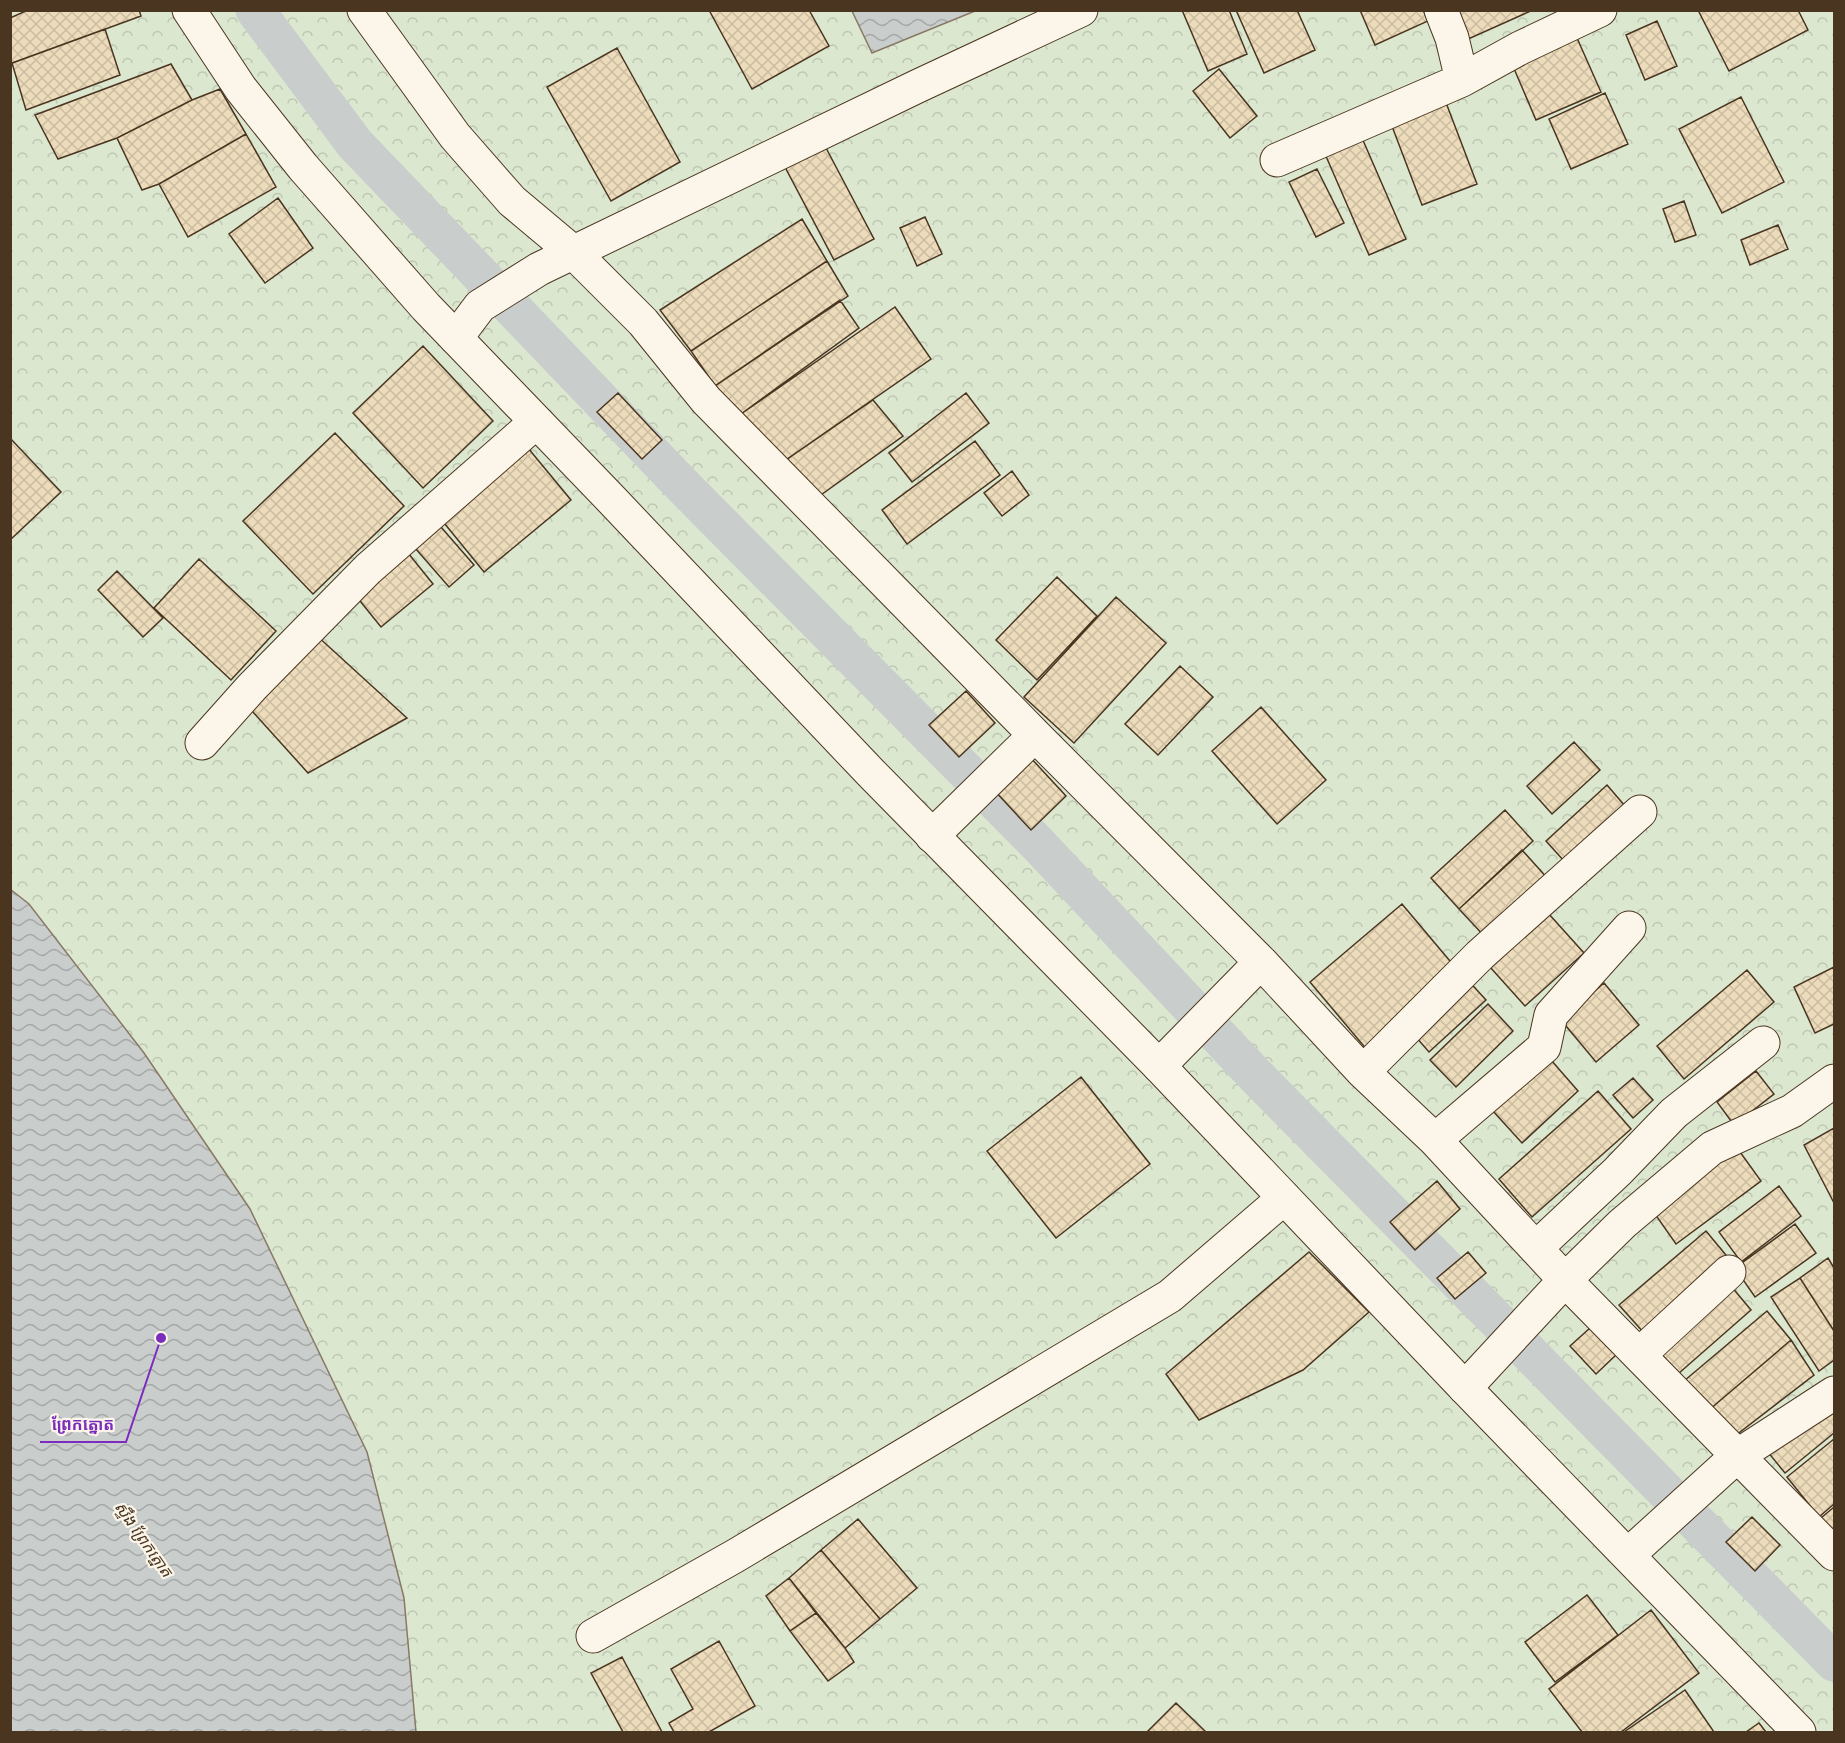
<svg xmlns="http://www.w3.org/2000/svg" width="1845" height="1743" font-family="Signika,'Noto Sans Khmer',sans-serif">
	<defs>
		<pattern id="forest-crowns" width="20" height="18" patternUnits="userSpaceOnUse" patternTransform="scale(1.5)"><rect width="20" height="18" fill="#dce7d0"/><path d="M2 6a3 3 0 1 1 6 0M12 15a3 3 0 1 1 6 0" fill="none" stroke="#bec7b2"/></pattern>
		<pattern id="water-waves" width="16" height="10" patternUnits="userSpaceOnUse" patternTransform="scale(1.5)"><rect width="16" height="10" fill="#c9cecd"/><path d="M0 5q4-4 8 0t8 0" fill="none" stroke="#a5a8a6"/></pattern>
		<pattern id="building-cross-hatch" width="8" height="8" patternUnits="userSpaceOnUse" patternTransform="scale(1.5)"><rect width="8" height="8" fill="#ecdcbc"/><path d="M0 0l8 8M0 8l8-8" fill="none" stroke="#ccbda1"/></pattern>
	</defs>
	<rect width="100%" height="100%" fill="#fbf6e9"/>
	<path fill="url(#forest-crowns)" stroke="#887966" stroke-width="1.5" d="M11,11H1834V1732H11Z"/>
	<path fill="url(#water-waves)" stroke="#887966" stroke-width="1.5" d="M852,11H975L872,53Z
		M10,889L29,904L144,1053L250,1209L367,1452L404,1598L416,1732H11Z"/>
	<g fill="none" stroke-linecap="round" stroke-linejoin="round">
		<path stroke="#c9cecd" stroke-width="39" d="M255,10L355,144L682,485L1035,841L1255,1075L1834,1662"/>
	</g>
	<path fill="url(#building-cross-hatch)" stroke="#4a3520" stroke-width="1.5" d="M28,10H139L141,16L10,64V18Z
		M709,10H809L829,46L752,89Z
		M1182,10H1229L1247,54L1208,71Z
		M1236,10H1297L1315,50L1264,73Z
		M1360,10H1423L1428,21L1375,45Z
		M1453,10H1533L1466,40Z
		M1698,10H1798L1808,30L1729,71Z
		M1657,21L1677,66L1645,80L1626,35Z
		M105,29L120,75L26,110L12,63Z
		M1573,29L1601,92L1536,120L1509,57Z
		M617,48L680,162L611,201L547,87Z
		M171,64L192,100L117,138L58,159L35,115Z
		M1219,69L1257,116L1230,138L1193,91Z
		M220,89L246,134L159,184L142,190L117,138L192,100Z
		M1605,93L1628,144L1571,169L1549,119Z
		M1741,97L1784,182L1722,213L1679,129Z
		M1445,100L1477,184L1422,205L1390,121Z
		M246,134L276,187L188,237L159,184Z
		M1362,138L1406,239L1369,255L1325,154Z
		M825,146L874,239L834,260L785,167Z
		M1317,169L1344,223L1316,237L1289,182Z
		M278,198L313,248L265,283L229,234Z
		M1684,201L1696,235L1675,242L1663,209Z
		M925,217L942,254L917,266L900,228Z
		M802,219L827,261L691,351L660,310Z
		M1778,225L1788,249L1750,265L1741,240Z
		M827,261L848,296L715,386L691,351Z
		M840,300L859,328L741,414L715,386Z
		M895,307L931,359L777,466L741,414Z
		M423,346L493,421L423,488L353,413Z
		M618,393L662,440L642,459L597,412Z
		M966,393L989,423L912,482L889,453Z
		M873,400L903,436L818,497L786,460Z
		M335,433L404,506L313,594L243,521Z
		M10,438L61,492L10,540Z
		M975,441L1000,475L907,544L882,510Z
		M523,442L571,500L484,572L436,513Z
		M1012,471L1029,495L1002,516L984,493Z
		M434,519L474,565L449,587L409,541Z
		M404,548L433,584L381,627L352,591Z
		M199,559L276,631L231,680L154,608Z
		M117,571L163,618L143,637L98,590Z
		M1057,577L1097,616L1037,680L996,640Z
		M1116,597L1166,643L1074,743L1024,697Z
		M315,634L407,718L308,773L243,701Z
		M1180,666L1213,697L1158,755L1125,724Z
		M966,691L995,723L959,757L929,725Z
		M1261,707L1326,780L1277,824L1212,751Z
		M1574,742L1600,770L1552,814L1527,786Z
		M1029,756L1066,796L1031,830L994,790Z
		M1607,785L1625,806L1564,861L1546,841Z
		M1505,810L1533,841L1459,909L1431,878Z
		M1522,850L1549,880L1487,939L1459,909Z
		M1539,903L1584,953L1525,1006L1481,957Z
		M1402,904L1460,973L1368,1051L1310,982Z
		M1834,967V1024L1815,1033L1794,987Z
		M1747,970L1774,1002L1684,1079L1657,1046Z
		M1465,977L1486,1000L1429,1052L1408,1028Z
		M1604,983L1639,1025L1596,1062L1561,1020Z
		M1488,1004L1513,1031L1456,1087L1430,1060Z
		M1551,1060L1578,1091L1522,1143L1493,1111Z
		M1756,1071L1774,1094L1734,1125L1717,1102Z
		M1081,1077L1150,1164L1056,1238L987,1151Z
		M1633,1078L1653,1100L1633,1118L1613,1095Z
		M1598,1091L1631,1129L1532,1217L1499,1179Z
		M1834,1128V1203L1804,1145Z
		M1735,1145L1761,1181L1676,1244L1650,1207Z
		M1437,1181L1460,1209L1415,1250L1390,1222Z
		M1779,1186L1801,1216L1741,1262L1719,1232Z
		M1795,1224L1816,1253L1755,1297L1735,1268Z
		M1706,1231L1730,1260L1644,1333L1619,1305Z
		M1309,1252L1369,1312L1303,1370L1199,1420L1166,1374Z
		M1468,1252L1486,1273L1455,1299L1437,1278Z
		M1828,1258L1834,1268V1331L1800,1278Z
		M1800,1278L1834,1331V1360L1819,1371L1771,1297Z
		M1726,1280L1751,1310L1678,1374L1653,1344Z
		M1767,1311L1791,1340L1709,1410L1684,1381Z
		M1590,1328L1616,1355L1596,1374L1570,1346Z
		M1791,1340L1814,1375L1731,1439L1709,1410Z
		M1834,1402V1433L1785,1473L1767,1451Z
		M1834,1439V1504L1819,1517L1787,1477Z
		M1834,1507V1533L1821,1518Z
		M1752,1517L1780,1545L1755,1571L1726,1542Z
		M858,1519L917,1588L880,1619L821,1550Z
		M821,1550L880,1619L845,1648L789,1578Z
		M789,1578L816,1613L790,1631L766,1596Z
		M1587,1595L1618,1635L1555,1682L1525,1642Z
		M1651,1610L1699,1673L1621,1732H1582L1549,1689Z
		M816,1613L845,1648L854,1662L828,1681L790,1631Z
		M719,1641L755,1706L709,1732H674L669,1723L693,1709L671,1669Z
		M622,1657L662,1732H623L591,1673Z
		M1685,1690L1714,1732H1624Z
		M1176,1703L1206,1732H1147Z
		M1759,1723L1766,1732H1746Z"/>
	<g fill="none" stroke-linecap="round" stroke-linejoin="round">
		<g stroke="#4a3520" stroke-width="35">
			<path id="minor" d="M364,10L455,136L512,201L574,253L643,322L706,400L1035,735L1261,962L1363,1072L1435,1140L1565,1280L1834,1554
				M1441,10L1452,38L1462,80L1520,48L1600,10
				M1277,160L1462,80
				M456,338L480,306L539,269L918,86L1081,10
				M202,743L252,687L368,569L536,422
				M932,836L1035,735
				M1159,1066L1261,962
				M1363,1072L1480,955L1640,812
				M1435,1140L1544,1047L1551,1015L1629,928
				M1536,1248L1617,1172L1674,1113L1763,1043
				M1639,1355L1729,1272
				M1465,1388L1565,1280L1622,1224L1712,1148L1792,1111L1834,1081
				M1628,1555L1737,1456L1834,1393
				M593,1636L735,1556L1170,1296L1284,1198"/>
		</g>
		<g stroke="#4a3520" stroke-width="35">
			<path id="primary" d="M189,10L241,89L303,167L426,307L612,500L871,773L1159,1066L1465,1388L1799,1732"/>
		</g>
		<use href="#minor" stroke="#fbf6e9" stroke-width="33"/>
		<use href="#primary" stroke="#fbf6e9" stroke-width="33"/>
	</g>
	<g text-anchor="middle" stroke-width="4.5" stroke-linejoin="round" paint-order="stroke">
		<g font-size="16" font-style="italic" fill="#4a3520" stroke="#fbf6e9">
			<text transform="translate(144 1539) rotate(55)" y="6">ស្ទឹង ព្រែកត្នោត</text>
		</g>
	</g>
	<path fill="none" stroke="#7b2cbf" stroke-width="2" d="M161 1338L126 1442H40"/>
	<circle fill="#7b2cbf" stroke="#fbf6e9" stroke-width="2" cx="161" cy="1338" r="6"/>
	<g font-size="16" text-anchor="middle" font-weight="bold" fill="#7b2cbf" stroke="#fbf6e9" stroke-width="4.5" stroke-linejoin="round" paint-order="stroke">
		<text x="83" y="1430">ព្រែកត្នោត</text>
	</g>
	<rect width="1845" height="1743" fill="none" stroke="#4a3520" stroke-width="24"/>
</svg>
